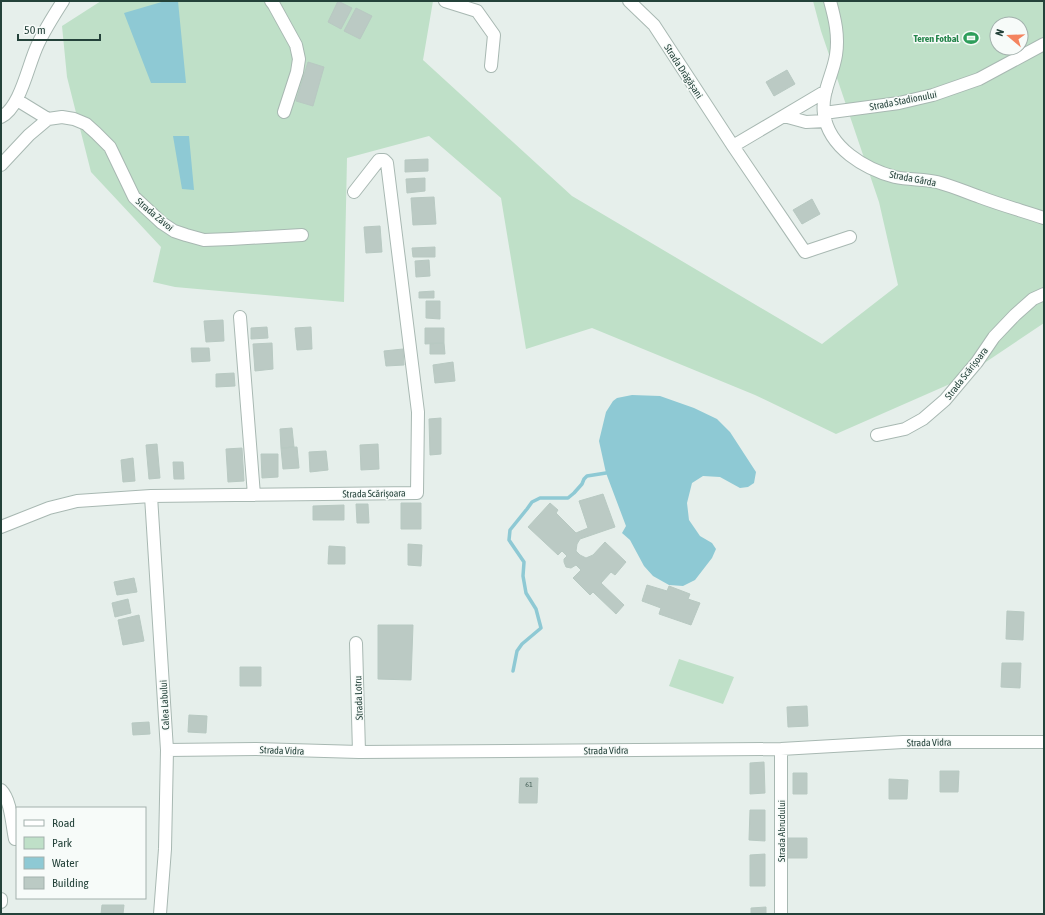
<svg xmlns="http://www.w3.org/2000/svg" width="1045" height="915" font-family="'Asap Condensed',sans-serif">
	<rect width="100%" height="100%" fill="#e6efeb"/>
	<path fill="#bfe0c8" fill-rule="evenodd" d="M101,1H433L423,60L572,196L822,344L898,285L879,202L821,31L813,1H1044V323L959,380L836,434L755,395L592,328L526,349L501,198L429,136L347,158L344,302L175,287L153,282L161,247L91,172L67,77L62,26ZM997,24H1021V48H997Z
		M679,659L734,677L723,704L669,686Z"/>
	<path fill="#8ec9d4" d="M165,1H178L186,83H151L124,13Z
		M173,136H189L194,190L182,189Z
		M632,395L660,396L694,408L717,419L730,432L756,472L754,483L748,487L740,488L720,477L703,476L692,483L687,503L689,520L700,536L712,543L716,549L712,558L695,580L683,586L669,585L653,576L644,566L630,540L622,533L626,526L606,473L599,441L606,412L613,401L617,398Z"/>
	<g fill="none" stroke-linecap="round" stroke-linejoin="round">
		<path stroke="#8ec9d4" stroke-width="3.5" d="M513,671L517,651L522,644L541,628L536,609L526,593L523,576L524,562L509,540L510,530L527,509L532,502L540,498H568L574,493L582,484L584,479L587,476L606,473"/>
	</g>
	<path fill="#bbcac4" stroke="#b8c9c2" d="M338,1L352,8L341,29L328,22Z
		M356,8L372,16L360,39L344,31Z
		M308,62L324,67L313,106L296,101Z
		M787,70L795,84L774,96L766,82Z
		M428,159V171L405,172V160Z
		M425,178V191L407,193L406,179Z
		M434,197L436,224L413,225L411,198Z
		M812,199L820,214L802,224L793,210Z
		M380,226L382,252L366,253L364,227Z
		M435,247V257H413L412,248Z
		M429,260L430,276L416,277L415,261Z
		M434,291V298H419V292Z
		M426,301H440V319L426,318Z
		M223,320L224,341L206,342L204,321Z
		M267,327L268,338L251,339V328Z
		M311,327L312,349L297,350L295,328Z
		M425,328H444V343L425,344Z
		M272,343L273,369L255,371L253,344Z
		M430,343H444L445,354H430Z
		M191,348H209L210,361L192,362Z
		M403,349L404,365L386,366L384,351Z
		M453,362L455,381L435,383L433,365Z
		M234,373L235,386L216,387V374Z
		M441,418V454L430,455L429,419Z
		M292,428L294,447L281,448L280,429Z
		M157,444L160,478L149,479L146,445Z
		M378,444L379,469L361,470L360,445Z
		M297,447L299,468L283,469L281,448Z
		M242,448L244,481L228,482L226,449Z
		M326,451L328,470L310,472L309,452Z
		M261,454H278V477L262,478Z
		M133,458L135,481L123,482L121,460Z
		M173,462H183L184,479H174Z
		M603,494L615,527L580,539L577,544L576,551L580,555L586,558L593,555L605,542L626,562L615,575L611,572L601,583L624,605L616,614L593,592L590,595L573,578L581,570L576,565L571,568L566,567L564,562V559L567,556L562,551L558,555L528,527L550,503L558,510L556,513L576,533L588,528L579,501Z
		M401,503H421V529H401Z
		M356,504H368L369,523H357Z
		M344,505V520H313V506Z
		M408,544L422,545L421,566L408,565Z
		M329,546L345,547V564H328Z
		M134,578L137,592L117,595L114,582Z
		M647,585L667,591L669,586L690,594L688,599L700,603L691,625L659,614L661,608L642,601Z
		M128,599L131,613L115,617L112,603Z
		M1007,611L1024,612L1023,640L1006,639Z
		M139,615L144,641L123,645L118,620Z
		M378,625H413L411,680L378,679Z
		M1002,663H1021L1020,688L1001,687Z
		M240,667H261V686H240Z
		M807,706L808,726L788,727L787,707Z
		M189,715L207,716L206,733L188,732Z
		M149,722L150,734L133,735L132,723Z
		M764,762L765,793L750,794V763Z
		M940,771H959L958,792H940Z
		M793,773H807V794H793Z
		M520,778H538L537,803H519Z
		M889,779L908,780L907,799H889Z
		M750,810H765V841L749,840Z
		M786,838H807V858H786Z
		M765,854V886H750V855Z
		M102,905H124L123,914H101Z
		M766,907V914H751V908Z"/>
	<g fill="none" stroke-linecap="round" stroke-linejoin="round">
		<g stroke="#a8b8b2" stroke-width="14">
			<path id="minor" d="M271,1L274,5L296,45L299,59L297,72L284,112
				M445,1L477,11L494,35L491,66
				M629,1L654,25L733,146L805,252L850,237
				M830,1C835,19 839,36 836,55C833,75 821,93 824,114C829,148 865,169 895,177C909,180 924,179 937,182C952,186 966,192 980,197C1001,205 1023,211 1044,218
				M17,100L48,119
				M824,113L899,103L933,95L979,79L1044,44
				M784,116L806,122L825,121
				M1,117C21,107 28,64 38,44C45,29 54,15 63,1
				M733,146L826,91
				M1,165L29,135L48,119L62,117L74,119L86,124L96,133L110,147L134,197L162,223L174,231L186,235L204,240L231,239L302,235
				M240,317L254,495
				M877,435L905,429L923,419L945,400L977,362L994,337L1015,315L1033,299L1044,294
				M151,496L167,750L165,849L160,914
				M1,527L49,508L77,501L151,496L417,493L418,412L387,163L384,160H379L354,192
				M356,643L359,752
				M781,749V914
				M167,750L256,749L359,752L781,749L903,742H1044
				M1,790C11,800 12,825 15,839
				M1,902V899"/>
		</g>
		<use href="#minor" stroke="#fff" stroke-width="12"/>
	</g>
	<defs>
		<g id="stadium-bare" transform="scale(1.2)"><path d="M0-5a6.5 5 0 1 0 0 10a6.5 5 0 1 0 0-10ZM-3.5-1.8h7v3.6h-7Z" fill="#2e9e5b" stroke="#f7fbf9" stroke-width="2.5" paint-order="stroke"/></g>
	</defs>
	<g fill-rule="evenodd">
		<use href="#stadium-bare" x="971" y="38"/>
	</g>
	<g text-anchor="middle" stroke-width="3" stroke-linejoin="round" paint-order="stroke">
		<g font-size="8" fill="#4a645c">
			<text x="529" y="787">61</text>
		</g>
		<g font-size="10" font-weight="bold" fill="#27864d" stroke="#f7fbf9" text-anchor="end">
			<text x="959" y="42">Teren Fotbal</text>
		</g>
		<g font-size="10" fill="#24423a" stroke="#f7fbf9">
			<text transform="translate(684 71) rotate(57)" y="4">Strada Drăgășani</text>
			<text transform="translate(903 100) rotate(-11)" y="4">Strada Stadionului</text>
			<text transform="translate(913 178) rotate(11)" y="4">Strada Gârda</text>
			<text transform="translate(155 214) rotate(40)" y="4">Strada Zăvoi</text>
			<text transform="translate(966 373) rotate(-52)" y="4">Strada Scărișoara</text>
			<text transform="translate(374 493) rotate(-1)" y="4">Strada Scărișoara</text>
			<text transform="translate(358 698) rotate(-92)" y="4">Strada Lotru</text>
			<text transform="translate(164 705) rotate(-93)" y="4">Calea Labului</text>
			<text transform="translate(929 742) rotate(-1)" y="4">Strada Vidra</text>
			<text transform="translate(282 750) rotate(2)" y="4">Strada Vidra</text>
			<text transform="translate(606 750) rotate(-1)" y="4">Strada Vidra</text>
			<text transform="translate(781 831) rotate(-90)" y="4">Strada Abrudului</text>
		</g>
	</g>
	<rect width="1045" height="915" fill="none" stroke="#24423a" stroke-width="4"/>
	<rect x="16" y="807" width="130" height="92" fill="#f7fbf9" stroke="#a3b1ad"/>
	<rect x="24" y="820" width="20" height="6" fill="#ffffff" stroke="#a3b1ad"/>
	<text x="52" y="827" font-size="12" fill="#24423a">Road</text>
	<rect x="24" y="837" width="20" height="12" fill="#bfe0c8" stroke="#a3b1ad"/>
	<text x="52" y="847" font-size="12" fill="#24423a">Park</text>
	<rect x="24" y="857" width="20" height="12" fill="#8ec9d4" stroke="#a3b1ad"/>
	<text x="52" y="867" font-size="12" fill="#24423a">Water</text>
	<rect x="24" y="877" width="20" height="12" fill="#bbcac4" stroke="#a3b1ad"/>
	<text x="52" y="887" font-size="12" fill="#24423a">Building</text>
	<g transform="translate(1009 36) rotate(289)"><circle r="19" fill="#f7fbf9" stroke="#a3b1ad"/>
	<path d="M0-3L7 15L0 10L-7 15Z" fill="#f4845f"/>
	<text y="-6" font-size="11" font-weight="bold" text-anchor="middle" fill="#24423a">N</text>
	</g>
	<path d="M18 34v6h82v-6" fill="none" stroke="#24423a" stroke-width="2"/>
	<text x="24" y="34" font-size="12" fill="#24423a" stroke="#f7fbf9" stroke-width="3" paint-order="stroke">50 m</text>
</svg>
